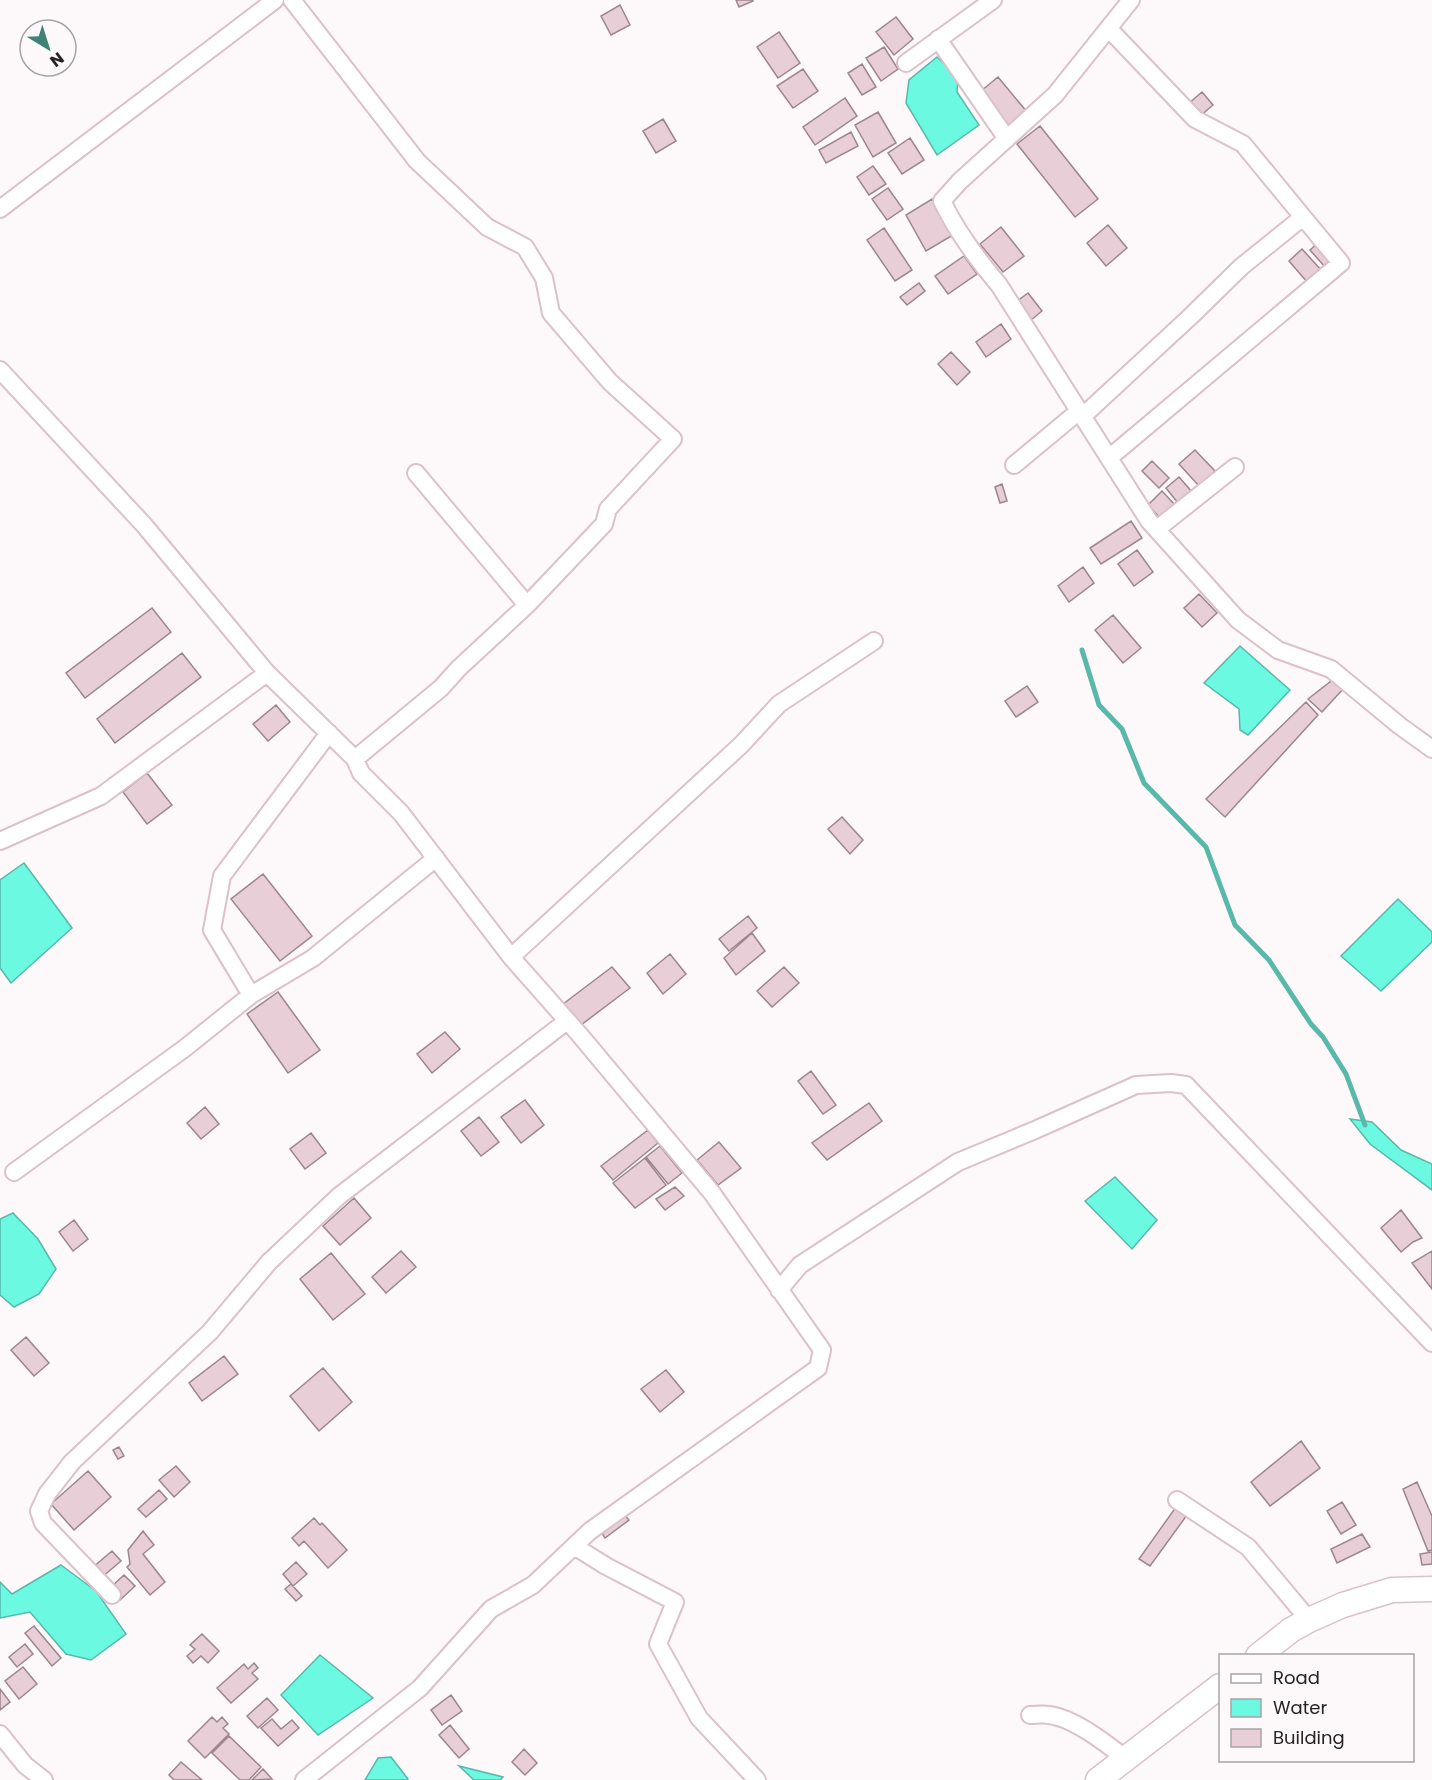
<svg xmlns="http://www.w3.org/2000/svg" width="1432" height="1780" font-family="Poppins,sans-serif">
	<rect width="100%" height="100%" fill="#fdf8fa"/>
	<path fill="#6cf9e2" stroke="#58b8a9" stroke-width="1.5" d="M937,57L958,77L957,92L979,125L937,155L906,103L909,80Z
		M1240,646L1290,690L1248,735L1240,730L1239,709L1204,683Z
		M24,863L72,928L11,983L0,968V880Z
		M1398,899L1432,932V942L1381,991L1341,956Z
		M1350,1119L1372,1122L1401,1150L1432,1164V1190L1370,1144Z
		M1115,1177L1157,1220L1132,1249L1085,1201Z
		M13,1213L38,1239L56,1269L39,1294L14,1307L0,1295V1219Z
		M61,1565L96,1591L126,1634L91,1660L66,1654L30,1612L0,1618V1582L12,1594Z
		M320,1655L373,1698L318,1735L281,1695Z
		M391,1757L408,1779L407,1780H365L378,1758Z
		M459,1766L503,1777L500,1780H474Z"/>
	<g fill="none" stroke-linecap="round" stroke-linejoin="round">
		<path stroke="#58b8a9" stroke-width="5" d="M1082,650L1099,705L1122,729L1144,783L1206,847L1235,925L1269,960L1311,1024L1323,1037L1346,1074L1365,1125"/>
	</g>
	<path fill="#e8cfd7" stroke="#9d858d" stroke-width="1.5" d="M736,0H753V1L739,7Z
		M620,5L630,25L611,35L601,16Z
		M896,17L913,39L894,55L876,32Z
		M779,32L800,63L778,78L757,47Z
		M884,47L898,69L881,81L866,58Z
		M862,64L876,87L862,95L848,73Z
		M803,69L818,91L793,108L777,86Z
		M998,77L1027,112L1010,127L981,91Z
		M1202,92L1213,105L1199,117L1188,104Z
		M845,98L857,116L815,145L803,127Z
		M878,112L896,143L873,157L855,125Z
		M663,119L676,141L656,153L643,131Z
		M1040,126L1098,199L1075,217L1017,144Z
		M851,132L858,146L826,163L819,150Z
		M910,138L924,160L902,174L888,153Z
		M873,166L886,184L869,195L857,177Z
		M888,188L903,209L887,220L872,199Z
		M932,199L953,235L926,251L906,215Z
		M1108,225L1127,248L1106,266L1087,243Z
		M1001,227L1024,256L1003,272L980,244Z
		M884,228L912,270L895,281L867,240Z
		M1318,243L1333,260L1325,267L1310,250Z
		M1302,249L1322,271L1308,283L1289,261Z
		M964,256L977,274L948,294L935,276Z
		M919,283L925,291L907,305L900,297Z
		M1028,293L1042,311L1030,321L1016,302Z
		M1001,324L1011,339L986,357L976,342Z
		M951,352L970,372L957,385L938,364Z
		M1195,450L1215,471L1199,486L1179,464Z
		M1152,461L1169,478L1159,488L1142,471Z
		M1179,477L1192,492L1178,503L1166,488Z
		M1002,484L1007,501L1000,503L995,487Z
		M1162,491L1175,505L1160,518L1148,505Z
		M1131,521L1142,538L1101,564L1090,548Z
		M1137,550L1153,572L1134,586L1118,564Z
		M1083,567L1094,583L1069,602L1058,586Z
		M1199,594L1217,613L1202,627L1184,608Z
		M152,608L171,632L85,698L66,673Z
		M1113,615L1141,648L1123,663L1095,630Z
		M182,653L201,677L115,743L97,719Z
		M1335,678L1344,688L1322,712L1308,699Z
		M1027,686L1038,702L1016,717L1005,701Z
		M1306,702L1318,715L1225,817L1206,799Z
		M276,705L290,722L268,741L253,724Z
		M147,773L172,805L147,824L123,792Z
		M842,817L863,840L850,854L828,829Z
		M263,874L312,936L280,961L231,899Z
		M748,916L757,928L729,951L719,939Z
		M752,933L765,951L736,975L724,958Z
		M670,954L686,974L663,994L647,973Z
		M612,967L630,988L581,1025L563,1004Z
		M784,967L799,983L772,1007L757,991Z
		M278,992L320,1050L288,1073L247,1014Z
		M445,1032L460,1049L432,1073L417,1054Z
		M811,1071L836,1105L823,1114L798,1081Z
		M525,1100L544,1125L521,1143L501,1117Z
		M869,1103L882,1121L827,1160L812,1143Z
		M205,1107L219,1124L201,1139L187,1123Z
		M479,1117L499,1142L481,1156L461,1131Z
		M648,1130L658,1143L613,1180L601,1166Z
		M311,1133L326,1153L305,1169L290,1149Z
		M719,1142L741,1168L718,1185L697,1160Z
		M660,1146L682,1173L668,1184L646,1157Z
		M645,1158L666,1185L635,1208L613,1183Z
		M675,1187L684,1196L665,1210L656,1199Z
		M354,1198L371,1218L340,1245L323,1226Z
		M1401,1210L1422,1238L1413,1242L1401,1252L1381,1228Z
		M74,1220L88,1239L73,1251L59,1232Z
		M401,1251L416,1267L386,1293L372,1277Z
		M1432,1251V1289L1412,1263Z
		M331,1253L365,1294L333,1320L300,1279Z
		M26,1337L49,1363L34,1376L11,1350Z
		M224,1356L238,1374L202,1401L189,1383Z
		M323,1368L352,1402L319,1431L290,1396Z
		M666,1370L684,1392L660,1412L641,1389Z
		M1301,1441L1320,1468L1270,1506L1251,1482Z
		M119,1447L124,1456L118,1459L113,1450Z
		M176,1466L190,1482L174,1497L159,1480Z
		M88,1471L111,1497L74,1530L51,1504Z
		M1417,1482L1432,1516V1550L1428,1551L1403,1489Z
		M159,1490L167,1499L146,1517L138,1509Z
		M1342,1502L1356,1525L1341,1534L1327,1511Z
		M1176,1507L1187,1515L1150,1566L1139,1559Z
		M624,1514L629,1520L605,1538L601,1532Z
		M314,1518L320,1525L322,1523L347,1550L328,1568L304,1541L299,1546L292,1538Z
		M143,1531L154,1545L143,1554L165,1582L150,1595L127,1567L130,1564L128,1550Z
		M1362,1534L1370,1547L1337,1563L1331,1549Z
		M112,1551L121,1561L101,1578L92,1568Z
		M1432,1552V1564L1422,1565L1420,1554Z
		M296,1562L307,1574L293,1586L283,1574Z
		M124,1575L135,1586L120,1600L110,1588Z
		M291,1584L302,1596L296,1601L285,1589Z
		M34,1626L61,1658L52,1666L25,1633Z
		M202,1634L219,1651L208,1663L201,1656L193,1663L187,1656L195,1649L190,1645Z
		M25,1644L33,1654L17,1667L9,1657Z
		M254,1663L258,1668L252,1673L258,1679L231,1703L217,1688L244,1664L248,1669Z
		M23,1667L37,1684L19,1699L5,1681Z
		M0,1689L10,1702L0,1710Z
		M451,1695L462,1711L442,1725L431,1710Z
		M267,1698L278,1710L258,1728L247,1716Z
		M212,1717L217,1722L222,1717L228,1724L223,1728L229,1734L205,1758L188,1741Z
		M272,1719L281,1729L292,1720L299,1728L278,1746L261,1728Z
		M450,1725L469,1749L459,1758L439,1735Z
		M229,1736L261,1767L249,1780H240L212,1753Z
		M524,1749L537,1763L525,1775L512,1762Z
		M181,1762L202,1780H174L169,1775Z
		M263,1769L272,1779L252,1780Z"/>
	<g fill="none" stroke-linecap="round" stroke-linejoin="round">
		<g stroke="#dbc1c9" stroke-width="20">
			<path id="minor" d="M292,0L417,161L487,227L525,247L544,278L551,313L610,382L673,439L608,509L604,524L527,605L459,668L441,688L355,759
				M1131,0L1055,95L960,181L942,201C957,232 977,259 999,285L1149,521L1238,620L1278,650L1331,669L1400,726L1432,749
				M938,39L1007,139
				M906,63L993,0
				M0,209L275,0
				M0,370L144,525L267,673L355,759L361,773L401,813L511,957L579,1034L712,1193L822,1350L818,1368L590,1531L533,1585L491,1609L420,1688L304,1780
				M1083,416L1191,316L1241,267L1303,217L1243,144L1195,119L1109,29
				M1109,458L1341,263L1303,217
				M1014,465L1079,411
				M416,473L527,605
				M1157,529L1235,467
				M0,841L101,796L267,673
				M511,957L741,745L779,704L874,641
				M251,995L212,930L222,876L329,733
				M14,1172L185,1048L251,995L313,958L436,858
				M779,1290L800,1265L958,1162L1035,1130L1136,1085L1171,1083L1186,1085L1432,1343
				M1177,1500L1248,1547L1309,1620
				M574,1546L606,1566L675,1602L658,1644L699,1718L757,1780
				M112,1595L43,1523L39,1511L47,1494L72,1462L210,1332L269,1262L339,1196L567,1021
				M1030,1715C1036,1715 1043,1714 1049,1715C1074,1718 1107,1744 1126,1759
				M0,1734L25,1765L44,1780"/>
		</g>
		<g stroke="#dbc1c9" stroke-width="27">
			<path id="secondary" d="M1258,1656L1291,1630L1309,1620L1343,1605L1392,1590L1432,1589
				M1098,1780L1220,1686"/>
		</g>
		<use href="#minor" stroke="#fff" stroke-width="16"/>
		<use href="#secondary" stroke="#fff" stroke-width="24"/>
	</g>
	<rect x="1219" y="1654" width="195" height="108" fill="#fdf8fa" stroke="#a9a2a4" stroke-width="1.5"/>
	<rect x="1231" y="1674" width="30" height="9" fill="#ffffff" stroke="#a9a2a4" stroke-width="1.5"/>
	<text x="1273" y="1684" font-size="18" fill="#2a2124">Road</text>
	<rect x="1231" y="1699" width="30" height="18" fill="#6cf9e2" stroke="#a9a2a4" stroke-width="1.5"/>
	<text x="1273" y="1714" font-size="18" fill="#2a2124">Water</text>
	<rect x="1231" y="1729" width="30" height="18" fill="#e8cfd7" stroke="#a9a2a4" stroke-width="1.5"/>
	<text x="1273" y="1744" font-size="18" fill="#2a2124">Building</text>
	<g transform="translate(48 48) rotate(142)"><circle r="28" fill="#fdf8fa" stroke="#a9a2a4" stroke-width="1.5"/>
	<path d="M0-4.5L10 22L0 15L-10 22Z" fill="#3f8378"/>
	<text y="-9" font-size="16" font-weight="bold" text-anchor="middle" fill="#2a2124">N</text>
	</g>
</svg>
